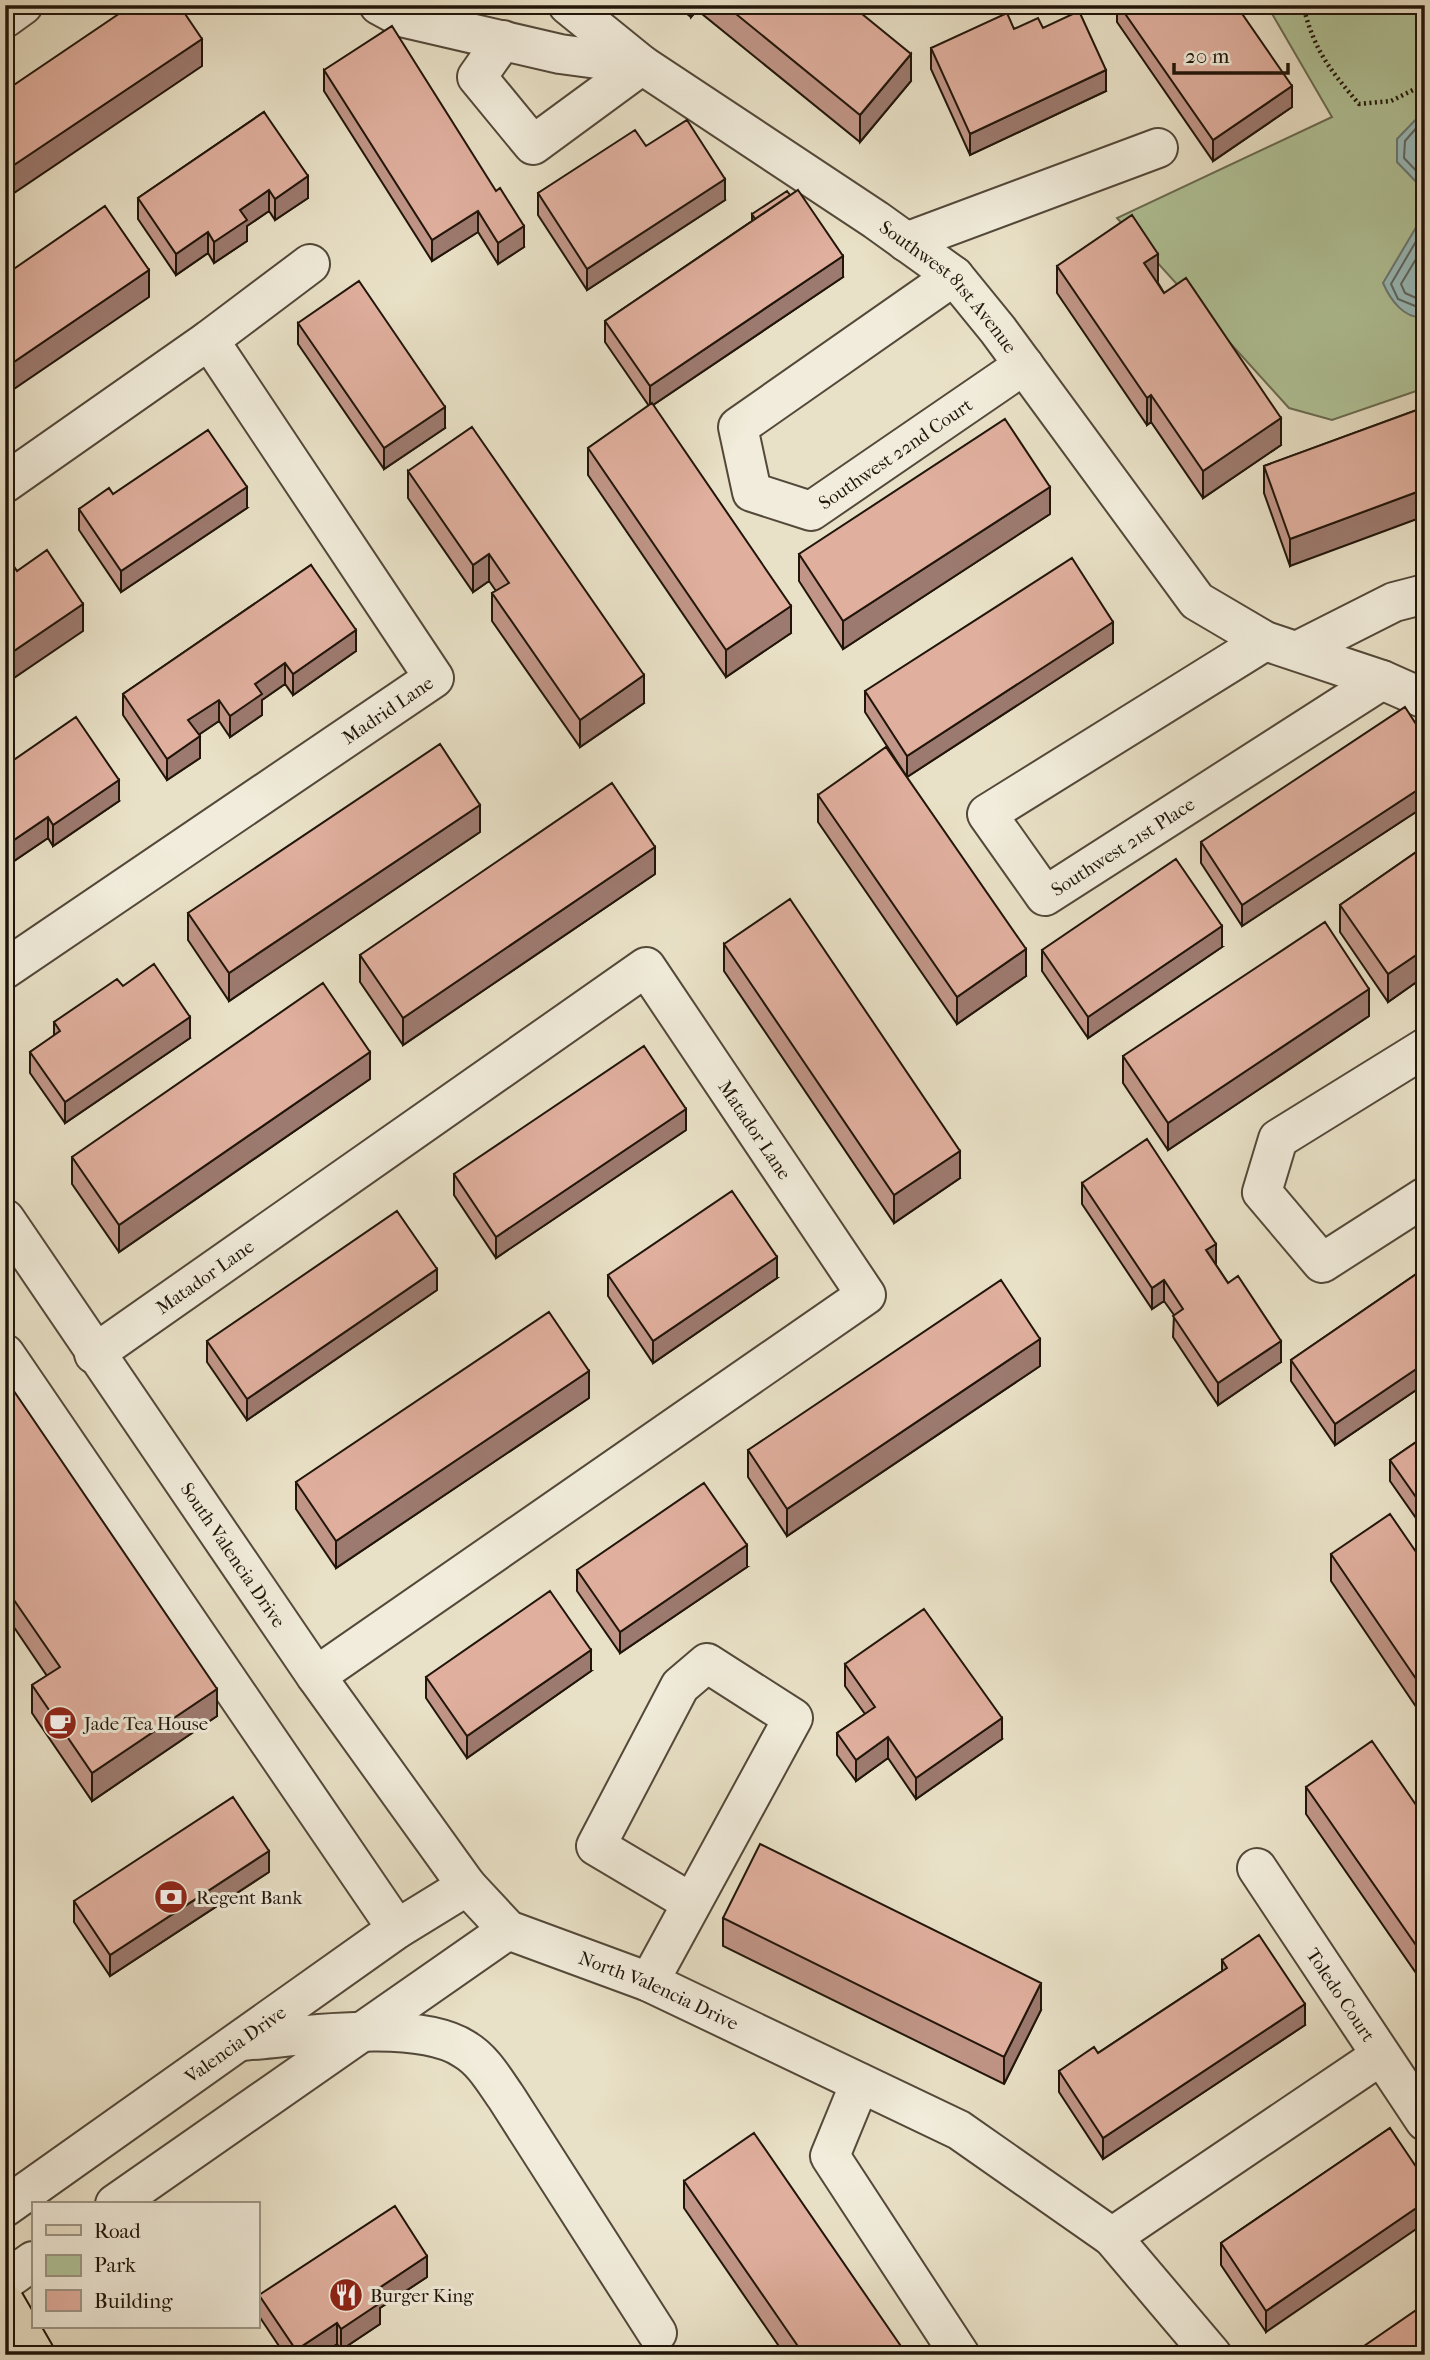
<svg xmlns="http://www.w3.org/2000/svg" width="1430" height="2360" font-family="'IM FELL French Canon',serif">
	<rect width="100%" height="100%" fill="#e9e1c7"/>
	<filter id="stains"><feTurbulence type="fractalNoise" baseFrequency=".00286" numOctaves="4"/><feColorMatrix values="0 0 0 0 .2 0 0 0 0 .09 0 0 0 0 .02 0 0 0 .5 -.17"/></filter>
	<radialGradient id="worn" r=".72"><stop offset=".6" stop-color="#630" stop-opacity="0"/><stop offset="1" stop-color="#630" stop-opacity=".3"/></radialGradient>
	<path fill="#b1c499" stroke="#696c52" stroke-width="2" d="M1267,5H1425V388L1332,420L1289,408L1117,218L1332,117Z"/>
	<path fill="#99bcbc" stroke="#697975" stroke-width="2" d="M1425,110V317C1404,320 1390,299 1383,283L1424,214L1422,188L1397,162V139Z"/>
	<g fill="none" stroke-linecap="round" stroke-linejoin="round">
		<path stroke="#5d6863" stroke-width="2" d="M1425,118L1405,141L1404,158L1425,180
			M1425,226L1391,284L1398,299L1425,310
			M1425,244L1401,284L1405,293L1425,302"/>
		<g stroke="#534839" stroke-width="42">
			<g id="minor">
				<path id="s1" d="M379,5L401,17L560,54L642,65L876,220L954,276L998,330L1197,601L1265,641L1382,680L1425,699"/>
				<path d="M5,18L23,5"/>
				<path d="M503,40L477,77L533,145L642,65L568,5"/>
				<path d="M906,242L1158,148"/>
				<path id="s2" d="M954,276L738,427L752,492L811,511L1024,365"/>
				<path d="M5,483L209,340L310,264"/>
				<path id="s3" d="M1265,641L987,814L1045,896L1382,680"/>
				<path d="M1299,650L1394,602L1425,594"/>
				<path id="s4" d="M5,969L434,678L209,340"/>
				<path d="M1425,1048L1278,1139L1262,1192L1322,1263L1425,1197"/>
				<path id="s5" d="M5,1219L316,1676L467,1886L508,1930L649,1982L959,2130L1112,2237L1212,2355"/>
				<path d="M5,1354L397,1929"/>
				<path id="s6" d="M94,1354L646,967L866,1295L316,1676"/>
				<path id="s7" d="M1257,1868L1425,2121"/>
				<path d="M649,1982L793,1718L707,1663L680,1686L596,1846L692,1903"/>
				<path d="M241,2041C297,2037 416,2018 464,2049C483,2060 494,2080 506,2097L657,2333"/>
				<path d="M860,2083L830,2156L960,2355"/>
				<path d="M115,2204L508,1930"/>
				<path id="s8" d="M5,2207L397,1929L467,1886"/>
				<path d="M1112,2237L1380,2056"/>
				<path d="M5,2281L33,2261"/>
			</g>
		</g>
		<g stroke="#21150a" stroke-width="42">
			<path id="major" d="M5,2303L35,2355"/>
		</g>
		<path stroke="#21150a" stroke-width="4.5" stroke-dasharray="2 3.5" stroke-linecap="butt" d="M1307,5L1304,9C1315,52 1331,71 1359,104L1391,101L1425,84"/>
		<use href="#minor" stroke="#f1ecdb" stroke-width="38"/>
		<use href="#major" stroke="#e9e1c7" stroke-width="38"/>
	</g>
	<path fill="#c19688" stroke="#21150a" stroke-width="2" d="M676,5H851L911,81L860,142L697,10L691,17Z
		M1117,5H1236L1292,107L1213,161L1117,22Z
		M1043,28L1106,91L970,155L931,69V48L1014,29Z
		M324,70L524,247L498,264L478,232L432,261L324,91Z
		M264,112L308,198L275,220L269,211L247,226V241L214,263L208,253L176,275L138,219V198Z
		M646,146L725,200L587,290L538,215V193Z
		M752,214L843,277L653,405L791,633L726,677L588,475V448L649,406L605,342V321L752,221Z
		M1057,266L1158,281H1157L1164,293L1281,445L1203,498L1151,422L1147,425L1057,293Z
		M298,323L445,428L384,469L298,344Z
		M1425,407L1290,566L1264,493V466Z
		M408,471L644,703L580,747L492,621V593L496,591L489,581L473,592L408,498Z
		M113,494L247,508L121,592L79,530V509Z
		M1050,514L843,649L799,581V554Z
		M311,565L356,651L293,695L285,684L262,700V715L230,737L219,721L198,735L200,758L167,780L123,715V694Z
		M1113,643L907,777L865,712V691Z
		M1425,738V806L1242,926L1201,863V842Z
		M5,766L119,801L53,846L48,838L5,867Z
		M818,795L1026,976L957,1024L818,822Z
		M480,832L229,1001L188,940V913Z
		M1425,846V976L1388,1002L1340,932V905Z
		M655,874L403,1045L360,982V955Z
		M724,944L960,1178L894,1223L724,971Z
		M1222,947L1088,1038L1042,971V950Z
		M123,986L190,1038L65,1123L30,1073V1052L54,1036V1022Z
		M1369,1016L1168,1150L1123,1083V1056Z
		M370,1079L119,1252L72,1184V1157Z
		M686,1130L496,1258L454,1195V1174Z
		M1082,1183L1216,1265L1281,1362L1218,1405L1173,1337L1174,1315L1164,1301L1152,1309L1082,1204Z
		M1425,1268V1384L1335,1445L1291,1381V1360Z
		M608,1275L777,1278L653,1363L608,1296Z
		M437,1290L247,1420L207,1362V1341Z
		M5,1345L8,1376L5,1378L217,1716L92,1801L32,1713V1685L47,1676L5,1614Z
		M1040,1366L787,1536L748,1477V1450Z
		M589,1398L336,1568L296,1509V1482Z
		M1425,1436V1531L1390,1481V1460Z
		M1331,1554L1425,1565V1720L1331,1581Z
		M747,1567L620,1653L577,1591V1570Z
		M845,1664L1002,1739L916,1799L888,1758L856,1781L837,1755V1733L865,1714L845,1686Z
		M591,1671L467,1758L426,1698V1677Z
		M1306,1787L1425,1818V1986L1306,1814Z
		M269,1872L110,1976L74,1922V1901Z
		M723,1918L1041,2010L1004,2084L723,1946Z
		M1222,1960L1305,2025L1103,2159L1059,2092V2071L1098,2053L1222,1971Z
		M1390,2128L1266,2332L1221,2265V2243Z
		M684,2181L907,2355H785L684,2208Z
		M427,2277L380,2308V2324L341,2350L337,2344L321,2355H285L259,2316V2295Z"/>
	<path fill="#9d7a6f" stroke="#21150a" stroke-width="2" d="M691,5H697V10L691,17Z
		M202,39V66L5,199V171Z
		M911,54V81L860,142V115Z
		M1106,70V91L970,155V134Z
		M1292,86V107L1213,161V140Z
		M308,176V198L275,220V199Z
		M725,179V200L587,290V269Z
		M269,190V211L247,226V241L214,263V242L240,210Z
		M478,211V232L432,261V240Z
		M524,226V247L498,264V243Z
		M208,232V253L176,275V254Z
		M1158,254V281L1144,290V263Z
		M843,256V277L650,407V386Z
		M149,270V297L5,395V368Z
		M1151,395V422L1147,425V398Z
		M445,407V428L384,469V448Z
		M1281,418V445L1203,498V471Z
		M247,487V508L121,592V571Z
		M1050,487V514L843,649V621Z
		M1425,489V516L1290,566V539Z
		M489,554V581L473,592V565Z
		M83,604V631L5,684V657Z
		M791,606V633L726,677V650Z
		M1113,622V643L907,777V756Z
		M356,630V651L293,695V674Z
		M285,663V684L262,700V715L230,737V716L255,684Z
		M644,675V703L580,747V720Z
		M219,700V721L188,742V720Z
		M200,736V758L167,780V759Z
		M119,780V801L53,846V825Z
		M1425,785V806L1242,926V905Z
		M480,805V832L229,1001V973Z
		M48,817V838L5,867V846Z
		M655,847V874L403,1045V1018Z
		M1222,926V947L1088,1038V1017Z
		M1026,949V976L957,1024V997Z
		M1425,949V976L1388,1002V974Z
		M1369,989V1016L1168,1150V1123Z
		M190,1017V1038L65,1123V1102Z
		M370,1052V1079L119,1252V1225Z
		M686,1109V1130L496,1258V1237Z
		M960,1151V1178L894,1223V1195Z
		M1216,1244V1265L1206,1250Z
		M777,1257V1278L653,1363V1341Z
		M437,1269V1290L247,1420V1399Z
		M1164,1280V1301L1152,1309V1288Z
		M1040,1339V1366L787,1536V1509Z
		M1281,1341V1362L1218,1405V1383Z
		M8,1349V1376L5,1378V1351Z
		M1425,1363V1384L1335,1445V1424Z
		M589,1371V1398L336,1568V1541Z
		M747,1545V1567L620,1653V1632Z
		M591,1650V1671L467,1758V1736Z
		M217,1689V1716L92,1801V1773Z
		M1002,1718V1739L916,1799V1778Z
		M888,1737V1758L856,1781V1760Z
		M269,1851V1872L110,1976V1955Z
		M1041,1983V2010L1004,2084V2057Z
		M1305,2004V2025L1103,2159V2138Z
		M1425,2202V2223L1266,2332V2311Z
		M427,2256V2277L380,2308V2324L341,2350V2329L373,2292Z
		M337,2323V2344L321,2355H296V2350Z"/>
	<path fill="#e0af9e" stroke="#21150a" stroke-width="2" d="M132,5H179L202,39L5,171V91Z
		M725,5H851L911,54L860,115Z
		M1119,5H1236L1292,86L1213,140Z
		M1079,11L1106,70L970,134L931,48L1007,13L1014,29L1038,18L1043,28Z
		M392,26L496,191L500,188L524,226L498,243L478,211L432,240L324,70Z
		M264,112L308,176L275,199L269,190L240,210L247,220L214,242L208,232L176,254L138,198Z
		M687,120L725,179L587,269L538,193L635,130L646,146Z
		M798,190L843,256L650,386L605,321Z
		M787,191L790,195L755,219L752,214Z
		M105,206L149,270L5,368V275Z
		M1132,215L1158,254L1144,263L1164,293L1186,278L1281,418L1203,471L1151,395L1147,398L1057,266Z
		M359,281L445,407L384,448L298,323Z
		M652,403L791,606L726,650L588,448Z
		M1425,407V489L1290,539L1264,466Z
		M1005,419L1050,487L843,621L799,554Z
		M472,427L644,675L580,720L492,593L509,583L489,554L473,565L408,471Z
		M208,430L247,487L121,571L79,509L109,488L113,494Z
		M47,550L83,604L5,657V565L11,562L17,571Z
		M1072,558L1113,622L907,756L865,691Z
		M311,565L356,630L293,674L285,663L255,684L262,694L230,716L219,700L188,720L200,736L167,759L123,694Z
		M1405,707L1425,738V785L1242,905L1201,842Z
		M76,717L119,780L53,825L48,817L5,846V766Z
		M440,744L480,805L229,973L188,913Z
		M886,747L1026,949L957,997L818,795Z
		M612,783L655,847L403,1018L360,955Z
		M1425,846V949L1388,974L1340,905Z
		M1176,859L1222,926L1088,1017L1042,950Z
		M790,899L960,1151L894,1195L724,944Z
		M1325,922L1369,989L1168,1123L1123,1056Z
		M154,964L190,1017L65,1102L30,1052L60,1031L54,1022L117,979L123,986Z
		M323,983L370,1052L119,1225L72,1157Z
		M644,1046L686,1109L496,1237L454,1174Z
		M1147,1139L1216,1244L1206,1250L1228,1283L1238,1276L1281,1341L1218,1383L1173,1316L1183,1309L1164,1280L1152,1288L1082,1183Z
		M732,1191L777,1257L653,1341L608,1275Z
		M397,1211L437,1269L247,1399L207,1341Z
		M1425,1268V1363L1335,1424L1291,1360Z
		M1001,1280L1040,1339L787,1509L748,1450Z
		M549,1312L589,1371L336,1541L296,1482Z
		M5,1378L217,1689L92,1773L32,1685L60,1667L5,1587Z
		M1425,1436V1510L1390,1460Z
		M704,1483L747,1545L620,1632L577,1570Z
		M1390,1514L1425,1565V1692L1331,1554Z
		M550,1591L591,1650L467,1736L426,1677Z
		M924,1609L1002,1718L916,1778L888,1737L856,1760L837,1733L875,1707L845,1664Z
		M1372,1741L1425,1818V1958L1306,1787Z
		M233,1797L269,1851L110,1955L74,1901Z
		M760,1844L1041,1983L1004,2057L723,1918Z
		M1259,1935L1305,2004L1103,2138L1059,2071L1094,2047L1098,2053L1227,1968L1222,1960Z
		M1390,2128L1425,2180V2202L1266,2311L1221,2243Z
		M754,2133L907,2355H804L684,2181Z
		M395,2206L427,2256L373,2292L380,2303L341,2329L337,2323L296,2350L259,2295Z
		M1425,2304V2355H1351Z"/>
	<defs>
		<g id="cafe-disc" transform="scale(1.75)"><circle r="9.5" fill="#8f2418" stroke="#f1ecdb"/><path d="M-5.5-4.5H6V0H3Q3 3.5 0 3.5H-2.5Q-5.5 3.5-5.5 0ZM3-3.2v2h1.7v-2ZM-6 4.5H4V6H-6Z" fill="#fff"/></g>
		<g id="bank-disc" transform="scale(1.75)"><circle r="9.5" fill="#8f2418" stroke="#f1ecdb"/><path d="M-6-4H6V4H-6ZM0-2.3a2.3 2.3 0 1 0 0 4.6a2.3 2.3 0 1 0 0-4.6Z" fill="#fff"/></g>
		<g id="restaurant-disc" transform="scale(1.75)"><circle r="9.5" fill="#8f2418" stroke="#f1ecdb"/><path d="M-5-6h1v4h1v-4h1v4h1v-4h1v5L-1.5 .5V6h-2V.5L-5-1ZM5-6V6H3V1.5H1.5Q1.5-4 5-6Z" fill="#fff"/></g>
	</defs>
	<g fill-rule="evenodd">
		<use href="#cafe-disc" x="60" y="1723"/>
		<use href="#bank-disc" x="171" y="1897"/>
		<use href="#restaurant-disc" x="346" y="2295"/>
	</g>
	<g text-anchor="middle" stroke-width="6" stroke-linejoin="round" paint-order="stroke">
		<g font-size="19" fill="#21150a" stroke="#f1ecdb">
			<text dy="7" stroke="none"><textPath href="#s1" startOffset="651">Southwest 81st Avenue</textPath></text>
			<text dy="7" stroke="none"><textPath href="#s2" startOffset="494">Southwest 22nd Court</textPath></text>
			<text dy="7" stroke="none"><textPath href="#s4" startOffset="462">Madrid Lane</textPath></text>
			<text dy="7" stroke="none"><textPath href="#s3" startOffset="520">Southwest 21st Place</textPath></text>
			<text dy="7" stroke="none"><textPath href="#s6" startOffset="870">Matador Lane</textPath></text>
			<text dy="7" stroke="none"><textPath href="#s6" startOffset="135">Matador Lane</textPath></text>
			<text dy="7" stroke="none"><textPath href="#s5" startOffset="406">South Valencia Drive</textPath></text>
			<text dy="7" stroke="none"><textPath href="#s5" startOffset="1034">North Valencia Drive</textPath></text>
			<text dy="7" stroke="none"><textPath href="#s7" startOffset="152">Toledo Court</textPath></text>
			<text dy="7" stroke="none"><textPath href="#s8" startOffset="282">Valencia Drive</textPath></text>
		</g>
		<g font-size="19" fill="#21150a" stroke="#f1ecdb" text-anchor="start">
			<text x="84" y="1730">Jade Tea House</text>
			<text x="196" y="1904">Regent Bank</text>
			<text x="370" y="2302">Burger King</text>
		</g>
	</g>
	<rect width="1430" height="2360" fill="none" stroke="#e9e1c7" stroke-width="28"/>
	<rect x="7" y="7" width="1416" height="2346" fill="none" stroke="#21150a" stroke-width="3.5"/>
	<rect x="14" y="14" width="1402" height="2332" fill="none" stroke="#21150a" stroke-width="2"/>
	<rect x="32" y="2202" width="228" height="126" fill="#f1ecdb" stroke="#9e9687" stroke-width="2"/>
	<rect x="46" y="2225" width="35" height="10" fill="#e9e1c7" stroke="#9e9687" stroke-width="2"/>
	<text x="94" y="2238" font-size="21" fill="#21150a">Road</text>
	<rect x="46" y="2255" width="35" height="21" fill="#b1c499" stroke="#9e9687" stroke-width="2"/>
	<text x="94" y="2272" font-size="21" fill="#21150a">Park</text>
	<rect x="46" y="2290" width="35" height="21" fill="#e0af9e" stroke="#9e9687" stroke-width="2"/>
	<text x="94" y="2308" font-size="21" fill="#21150a">Building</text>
	<path d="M1174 63v10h114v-10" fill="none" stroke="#21150a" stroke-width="3.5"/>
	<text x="1185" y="63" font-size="21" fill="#21150a" stroke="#f1ecdb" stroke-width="5" paint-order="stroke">20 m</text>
	<rect width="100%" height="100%" filter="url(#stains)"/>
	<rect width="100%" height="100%" fill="url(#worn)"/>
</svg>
